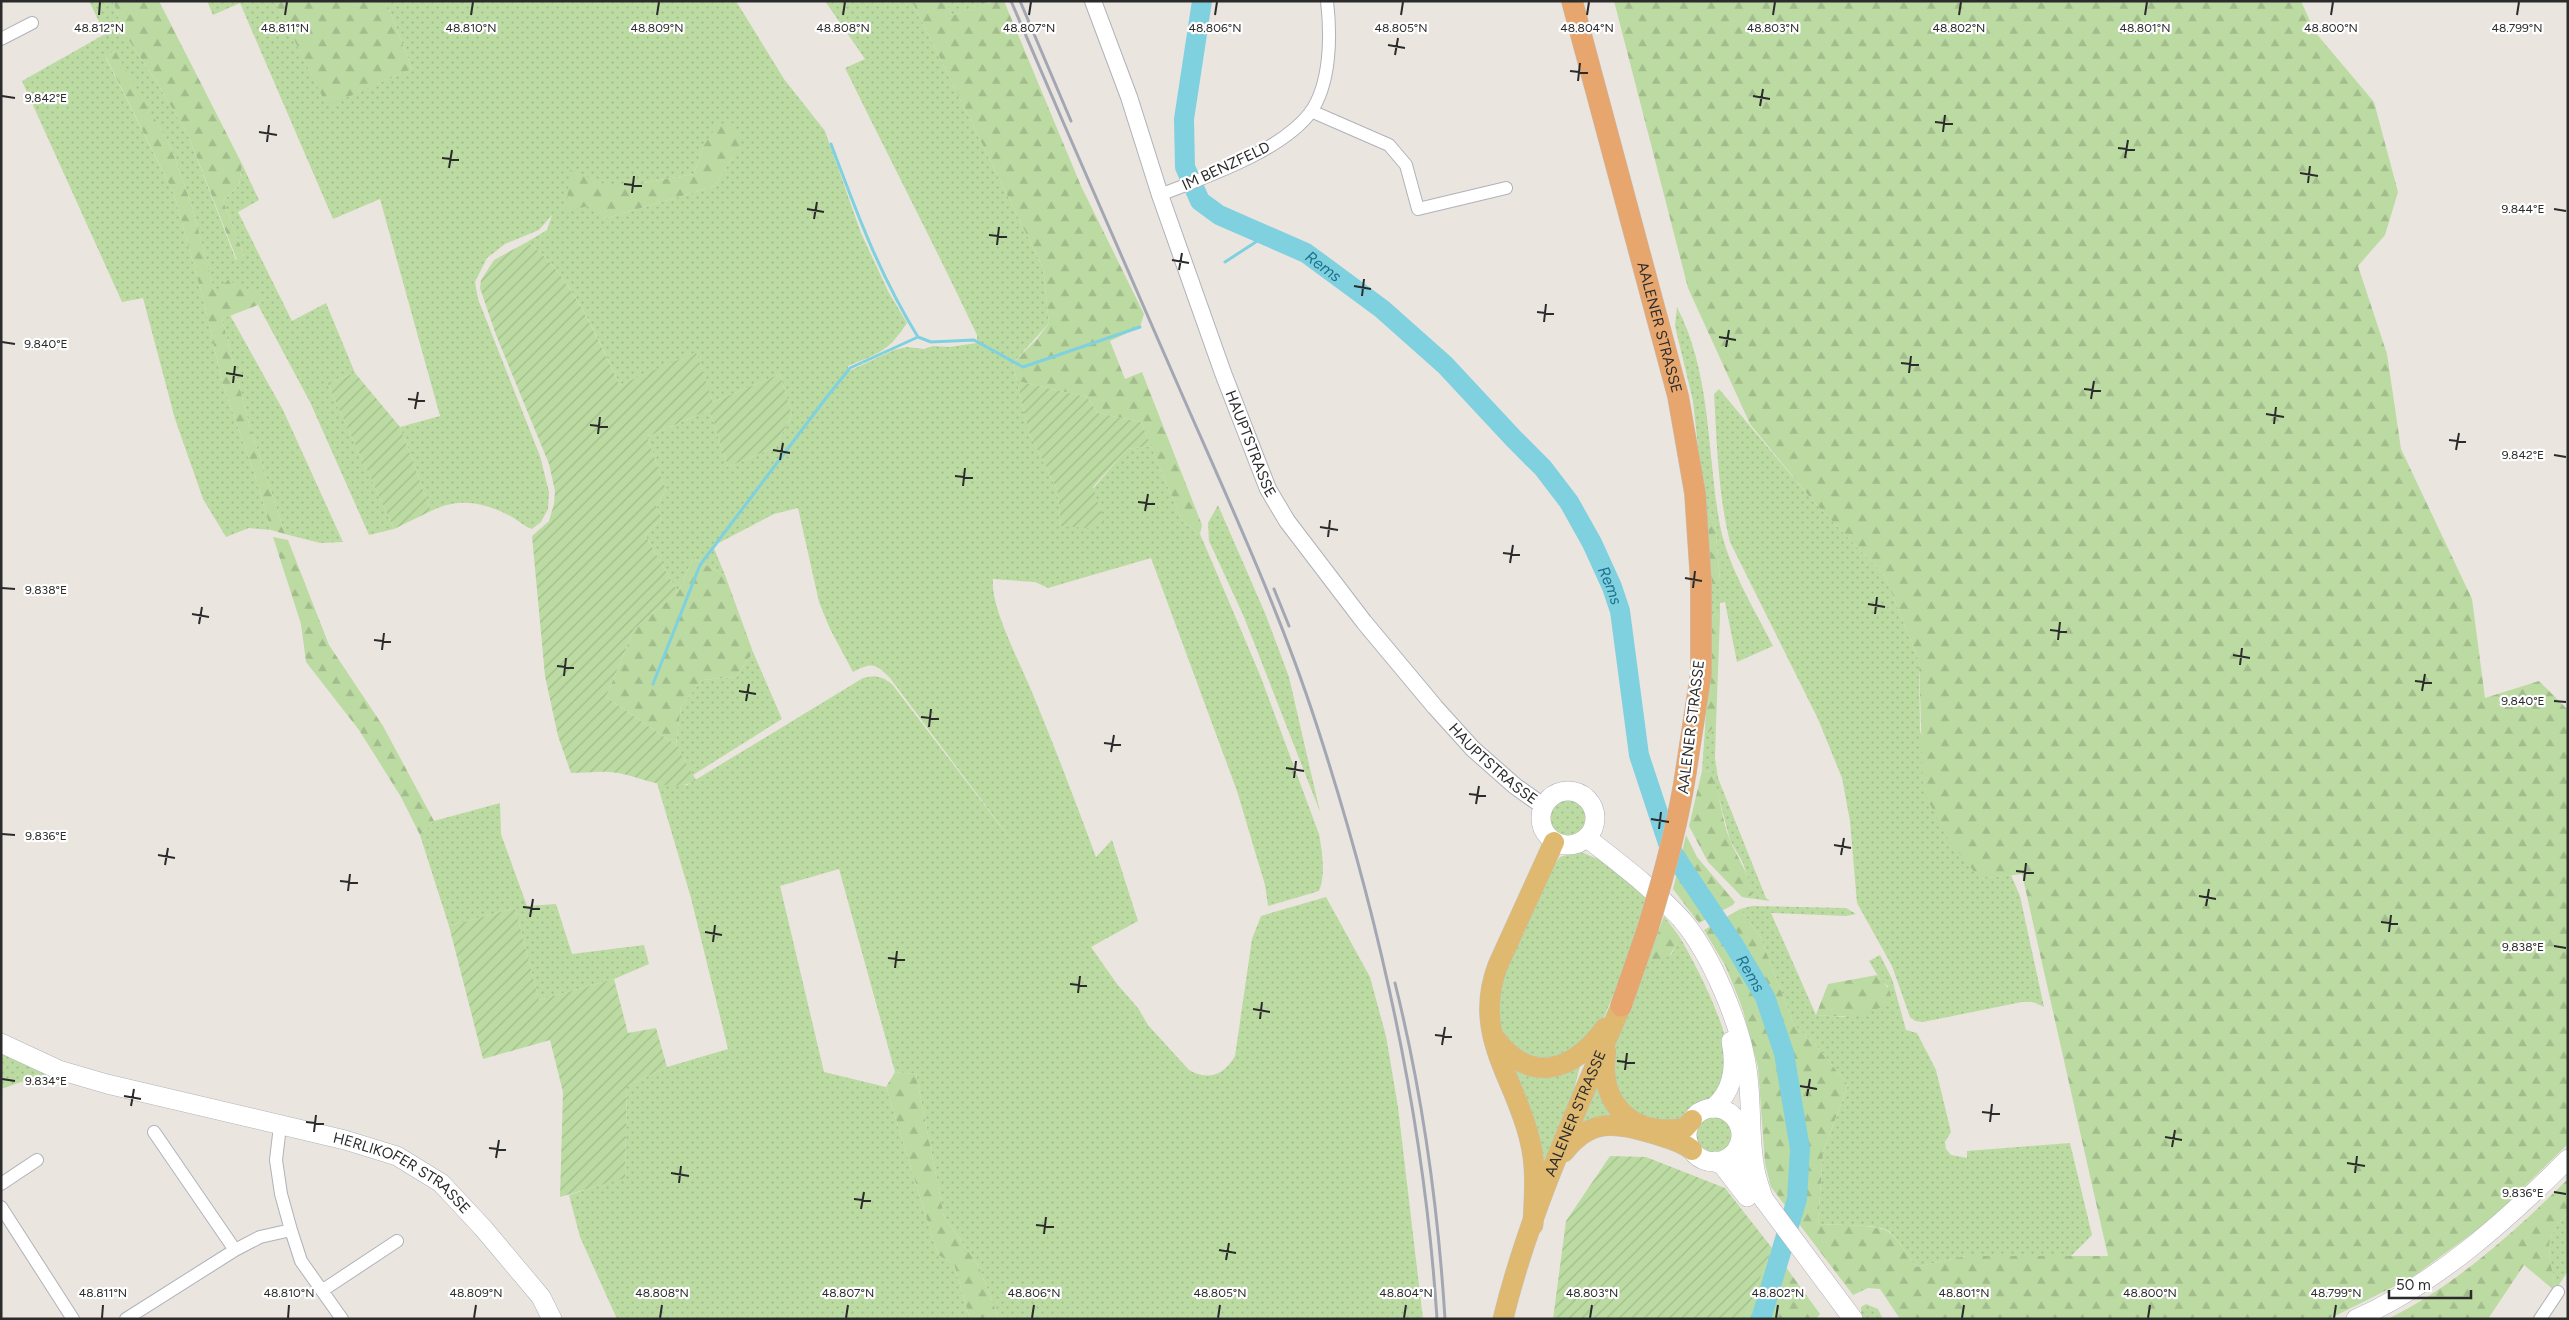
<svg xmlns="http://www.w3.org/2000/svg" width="2569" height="1320" font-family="Figtree,sans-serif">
	<defs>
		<pattern id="grass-dots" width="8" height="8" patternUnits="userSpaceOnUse" patternTransform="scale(1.25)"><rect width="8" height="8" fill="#bcdba2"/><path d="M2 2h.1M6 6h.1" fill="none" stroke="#a2bc8c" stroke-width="1.8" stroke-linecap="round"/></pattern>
		<pattern id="forest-firs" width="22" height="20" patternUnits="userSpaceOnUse" patternTransform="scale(1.25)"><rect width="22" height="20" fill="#bcdba2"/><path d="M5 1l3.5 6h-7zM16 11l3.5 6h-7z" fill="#a2bc8c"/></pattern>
		<pattern id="garden-furrows" width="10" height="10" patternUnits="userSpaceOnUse" patternTransform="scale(1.25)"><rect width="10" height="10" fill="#bcdba2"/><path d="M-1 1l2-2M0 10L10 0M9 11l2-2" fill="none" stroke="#a2bc8c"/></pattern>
	</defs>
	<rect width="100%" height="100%" fill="#ebe5df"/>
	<path fill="url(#grass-dots)" fill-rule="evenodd" d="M89,1H113L124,33L156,81L188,135L236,260L244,255L223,201L239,185L242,164L259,200L238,212L292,321L326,303L355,373L327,383L394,529L369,535L310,402L258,305L263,299L215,294L192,206L170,145L114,51L106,58L174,194L204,302L222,382L256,478L271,530L249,528L226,537L203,499L175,419L143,298L122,302L22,81L105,34Z
		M207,1H275L327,105L412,69L386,1H736L784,79L825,131L861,233L888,291L907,323C888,352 879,353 848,366L849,371L894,350L907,347L924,349L933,346L949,347L977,343V335C935,246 889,158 845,68L865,59L825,1H912L1043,268L1049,323L1013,363L1028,430L1057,490L1061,526L1127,449L1151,446L1182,521L1200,534L1227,597L1260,675L1319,834C1322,851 1326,875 1319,891L1268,906L1265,885L1237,791L1151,558L1048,588L1035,582L993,579C990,608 1023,668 1034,697C1056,750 1076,803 1096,857L1112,840L1138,921L1091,947L1117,984L1138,1008L1148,1025L1189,1070C1209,1081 1224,1075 1235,1056L1252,939L1261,916L1326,897L1370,977L1386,1036L1398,1107L1423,1319H999L979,1267L944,1216L916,1074L895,1072L839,869L780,886L824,1072L886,1087L938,1255L954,1264L970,1319H617L580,1237L569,1195L625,1177L627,1086L667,1067L728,1049L691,898L657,783L687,785L863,678C875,675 882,676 892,684L1018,849L890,678C875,663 872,662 853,672L830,629L819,602L798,508L774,514L713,546L725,575L693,558L678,592L645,535L662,518L656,506L666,490L647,437L709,410L728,467L775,447L792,415L780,374L713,402L696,353L620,385C599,340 568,269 527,242L547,230L552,215L539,230L505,244L487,258L475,282L478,299L540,456L549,492L548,509L541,522L532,529C524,526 519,521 512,517C485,502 459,497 431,511L400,427L440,416L380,199L333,219L240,3L213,15ZM703,147L733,156L715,186L604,219L571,171L603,184H637L694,174Z
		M945,1H987L988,4L952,15Z
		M1677,307C1711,373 1707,449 1719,520C1726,564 1753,606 1773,646L1737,662L1725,602L1720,603V616L1716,613L1709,623L1710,585L1720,580L1715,521L1711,514L1706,521L1693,401L1675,326Z
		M230,315L283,410L343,542L320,543L285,534L249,424L222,319Z
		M1719,389L1813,501L1885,576L1919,661L1920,731L1980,879L2011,875L2020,896L2044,1007L2033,1002H2022L1923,1022L1915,1021L1910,1017L1892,966L1857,903L1850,821L1842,778L1818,719L1730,542C1718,494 1717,444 1714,394Z
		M1218,505L1265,613L1289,677L1320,812L1244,617L1209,541L1208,523Z
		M753,652L782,719L693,775L676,745L681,706L702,680L736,677Z
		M1716,725L1715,758L1718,778L1766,898L1770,901L1748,898L1752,893L1743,863L1730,840L1712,772L1702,771L1705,729L1708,733Z
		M1549 818a20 20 0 1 1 40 0a20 20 0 1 1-40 0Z
		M500,803L501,834L527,906L556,904L572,954L644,945L649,964L614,979L539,1000L515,908L449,926L420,835L434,821Z
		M1579,851L1600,860L1648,899L1638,936L1602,1022L1593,1036L1554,1061L1524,1055L1503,1033L1498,1018L1500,980L1543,882L1560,857Z
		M1752,906L1846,908L1856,914L1846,916L1771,913L1816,1015L1844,1017L1889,987L1881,981L1869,961L1880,955L1892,979L1906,1030L1917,1033L1936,1070L1951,1132L1945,1142L1946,1149L1951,1155L1967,1158V1151L2070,1143L2092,1235L2071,1256H1966L1916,1267C1908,1256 1900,1242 1890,1232C1880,1223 1834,1226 1818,1224L1823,1152L1848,1085L1814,1043L1794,1025L1760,936L1740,909Z
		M1679,936C1694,961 1733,1035 1728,1063C1726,1074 1719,1086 1716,1096L1694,1107L1680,1120L1647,1122L1618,1101L1611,1055L1648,959L1672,954Z
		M1,1051L49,1073L45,1082L24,1081L1,1089Z
		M1582,1058L1574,1090L1539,1175L1506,1067Z
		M1597,1075L1619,1119L1578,1130Z
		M1693 1134a21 21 0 1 1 42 0a21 21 0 1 1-42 0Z
		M2568,1213V1271L2555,1291C2552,1254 2538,1243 2568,1213Z
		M1866,1304L1878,1309L1883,1319H1861V1307Z"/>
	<path fill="url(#forest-firs)" d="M113,1H159L242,164L239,185L223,201L244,255L237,260L188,135L156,81L124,33Z
		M275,1H386L412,69L327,106Z
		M912,1H945L952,15L996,1H1004L1081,186L1144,314L1140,327L1110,341L1125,379L1142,372L1202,525L1200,534L1182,521L1141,422L1098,413L1087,397L1017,381L1013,363L1037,339L1049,323L1043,268Z
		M1614,1H2301L2315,32L2374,102L2398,192L2385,235L2358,266L2387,354L2401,449L2472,599L2485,698L2539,681L2568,710V1144L2488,1222L2411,1278L2329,1319H1900L1880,1289L1868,1288L1853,1295L1771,1187L1765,1164L1758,1067L1742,1007L1726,967L1704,930L1740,909L1760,936L1794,1025L1814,1043L1848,1085L1823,1152L1818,1224C1834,1226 1880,1223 1890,1233C1900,1242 1908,1256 1916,1267L1966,1256H2108L2022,874L1980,879L1946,836L1923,790L1919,661L1885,576L1813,501L1750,424L1688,288Z
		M115,51L170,145L192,206L215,293L229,279L244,292L260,291L263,299L258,305L222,319L249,424L285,534L271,530L256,478L222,382L204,302L174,194L106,57Z
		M734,123L743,151L733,156L715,186L604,219L593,205L566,211L570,170L604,184H637L694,174L703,147L718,124Z
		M1711,514L1715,521L1720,580L1714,588L1710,585L1706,521Z
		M273,537L288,540L329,645L383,726L434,821L420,835L401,797L359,730L306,662L301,624Z
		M693,558L725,575L753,652L736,677L702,680L681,706L676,745L606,697L634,629L678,592Z
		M1716,613L1720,616L1716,725L1708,733L1705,729L1709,623Z
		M1702,771L1712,772C1720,794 1721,818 1730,840C1738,859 1749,873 1752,894L1748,898L1742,897L1708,862L1689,826Z
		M1686,835L1697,857L1735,902L1733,905L1699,923L1673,889Z
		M1664,916L1679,936C1672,954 1670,962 1648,959Z
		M1877,975C1883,985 1894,988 1890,1002C1863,1019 1847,1017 1816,1015L1828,984Z
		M895,1072L916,1074L944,1216L979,1267L999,1319H970L954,1264L938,1255L886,1087Z
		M2568,1179V1213C2538,1243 2552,1254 2555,1291L2524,1265L2488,1319H2388C2455,1286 2514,1232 2568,1179Z
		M1772,1248L1820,1314L1816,1319H1744Z"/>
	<path fill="url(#garden-furrows)" d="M527,242C569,270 598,340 620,385L696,352L713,402L780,374L792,415L775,447L728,467L709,410L647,437L666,490L656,506L662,518L645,535L678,592L634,629L606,697L676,745L696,780C670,796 639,774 610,772C597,771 584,773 571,773L558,736L545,676L532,536L549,521L554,504L555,491L549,464L496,335L480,288L481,280L494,260Z
		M355,373L400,427L431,511L394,529L327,383Z
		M1017,381L1087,397L1098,413L1141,422L1151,446L1127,449L1093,487L1104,522L1088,528L1061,526L1057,490L1028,430Z
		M515,908L539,1000L614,979L628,1033L656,1028L667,1067L627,1086L625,1178L560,1197L563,1092L550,1040L483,1059L449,926Z
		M1610,1156L1646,1157L1725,1188L1772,1248L1744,1319H1553L1566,1221Z"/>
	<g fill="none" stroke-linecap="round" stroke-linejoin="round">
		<path stroke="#7fd1e0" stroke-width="3" d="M831,144C856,211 880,276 918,337
			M1225,262L1265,236
			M653,684L700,565L826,398L850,368L918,337L931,342L974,340L1023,367L1140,327"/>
		<path stroke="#7fd1e0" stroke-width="20" id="s1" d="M1202,1L1184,119L1185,167L1200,201L1219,215L1306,253L1382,309L1445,365L1514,439L1543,468L1569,502L1592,543L1612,587L1620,611L1639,755L1670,849L1734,945L1765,997L1784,1053L1800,1149L1797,1199L1761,1319"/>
		<g stroke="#afb2ba" stroke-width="14">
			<path id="minor" d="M1,39L32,23
				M1311,111L1389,145L1406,165L1418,209L1506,188
				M1160,195C1205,177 1280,152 1310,113C1331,84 1331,35 1327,1
				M280,1126L276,1160L281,1194L291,1230L301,1261L342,1319
				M154,1132L235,1250
				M1,1184L37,1160
				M1,1207L73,1319
				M323,1290L397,1241
				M126,1319L235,1250L260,1237L291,1230
				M2540,1319L2558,1292"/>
		</g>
		<g stroke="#afb2ba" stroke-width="18">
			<g id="tertiary">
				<path id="s2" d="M1093,1L1129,97L1160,195L1223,373L1268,489L1287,521L1364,622L1435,707L1473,749L1515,786L1543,806"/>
			</g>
		</g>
		<g stroke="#afb2ba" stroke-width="20">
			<g id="secondary">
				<circle cx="1568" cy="818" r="27"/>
				<path d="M1587,838C1620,864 1654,889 1682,920C1711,954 1741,1025 1747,1069C1752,1100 1749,1132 1754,1163C1755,1176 1760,1188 1764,1200"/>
				<path id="s3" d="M1,1043L59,1070L107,1084L345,1140L397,1156L441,1183L483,1228L541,1297L552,1319"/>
				<path d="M1713,1108C1734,1091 1736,1066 1731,1041"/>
				<circle cx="1714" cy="1135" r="27"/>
				<path d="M1738,1147L1739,1156L1748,1178L1853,1319"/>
				<path d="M1715,1161L1723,1166L1747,1197"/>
				<path d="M2356,1319C2437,1283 2506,1221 2568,1159"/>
			</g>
		</g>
		<g stroke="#c4c4c4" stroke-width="21">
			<g id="primary">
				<path d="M1495,1038C1531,1086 1573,1071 1605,1028"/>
				<path d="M1606,1052C1598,1105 1633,1137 1685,1128L1692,1120"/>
				<path d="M1564,1152C1591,1117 1616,1123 1654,1134C1667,1138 1681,1141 1692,1150"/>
				<path d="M1533,1225C1534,1197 1537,1169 1530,1141C1516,1078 1471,1035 1498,965L1554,842"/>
				<path id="s4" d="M1503,1319C1529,1212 1578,1107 1621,1006"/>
			</g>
		</g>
		<g stroke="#c4c4c4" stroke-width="22">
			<g id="trunk">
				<path id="s5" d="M1572,1L1678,396L1695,493L1701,583V673L1686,771"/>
				<path d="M1621,1006L1647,931"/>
			</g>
		</g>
		<use href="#minor" stroke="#fff" stroke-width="12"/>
		<use href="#tertiary" stroke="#fff" stroke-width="16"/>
		<use href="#secondary" stroke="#fff" stroke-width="19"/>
		<use href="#primary" stroke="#e0b970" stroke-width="20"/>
		<use href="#trunk" stroke="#e6a66e" stroke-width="21"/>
		<path stroke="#a2a7b3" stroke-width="3" d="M1011,1C1068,134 1126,267 1184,399C1231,506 1280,612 1316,723C1379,916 1424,1116 1437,1319
			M1020,1L1071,121
			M1274,589L1289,626
			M1395,983C1422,1092 1438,1206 1445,1319"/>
		<g stroke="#c4c4c4" stroke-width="22" stroke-linecap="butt">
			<path id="trunk-bridge" d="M1647,931C1663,879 1678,825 1686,771"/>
		</g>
		<use href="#trunk-bridge" stroke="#e6a66e" stroke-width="21"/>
	</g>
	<path fill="none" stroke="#2b2b2b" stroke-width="2" d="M99,15L100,2M285,15L287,2M471,15L473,2M657,15L659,2M843,15L845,2M1029,15L1031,2M1215,15L1217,2M1401,15L1403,2M1587,15L1589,2M1773,15L1775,2M1959,15L1961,2M2145,15L2147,2M2331,15L2333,2M2517,15L2519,2M1388,45L1405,48M1395,55L1398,38M1570,71L1588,73M1578,81L1580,63M2,96L15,98M1753,96L1770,99M1760,106L1763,89M1935,122L1953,124M259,132L277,135M1943,132L1945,115M267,142L269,125M2118,148L2135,150M442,158L459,160M2125,158L2128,140M449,168L452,150M2300,173L2318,176M2308,183L2310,166M624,184L642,186M632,193L634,176M807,209L824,212M2554,209L2566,211M814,219L817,202M989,235L1007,237M997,245L999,227M1172,260L1189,263M1179,270L1182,253M1354,286L1371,289M1362,296L1364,279M1537,312L1554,314M1544,322L1546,304M1719,337L1736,340M2,342L15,344M1726,347L1729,330M1901,363L1919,365M226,373L243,376M1909,373L1911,356M233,383L235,366M2084,389L2101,391M408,399L425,401M2091,399L2094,381M415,409L418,392M2266,414L2284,417M2274,424L2276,407M590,425L608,427M598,434L600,417M2449,440L2466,442M773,450L790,453M2456,450L2459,433M2554,455L2566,457M780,460L783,443M955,476L973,478M963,486L965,468M1138,502L1155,504M1145,511L1148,494M1320,527L1338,530M1328,537L1330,520M1503,553L1520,555M1510,563L1513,545M1685,578L1702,581M2,588L15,589M1693,588L1695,571M1868,604L1885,607M192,614L209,617M1875,614L1877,597M199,624L202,607M2050,630L2067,632M374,640L391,642M2058,640L2060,622M382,650L384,633M2233,655L2250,658M2240,665L2242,648M557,666L574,668M564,676L566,658M2415,681L2432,683M739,691L756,694M2422,691L2425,674M746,701L749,684M2554,701L2566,702M921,717L939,719M929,727L931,709M1104,743L1121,745M1111,752L1114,735M1286,768L1304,771M1294,778L1296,761M1469,794L1486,796M1476,804L1479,786M1651,819L1669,822M1659,829L1661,812M2,834L15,835M1834,845L1851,848M158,855L175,858M1841,855L1844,838M165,865L168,848M2016,871L2034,873M340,881L358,883M2024,881L2026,863M348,891L350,874M2199,896L2216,899M2206,906L2209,889M523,907L540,909M530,917L533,899M2381,922L2398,924M705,932L722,935M2389,932L2391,915M713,942L715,925M2554,946L2566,948M888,958L905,960M895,968L897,951M1070,984L1087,986M1078,993L1080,976M1253,1009L1270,1012M1260,1019L1262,1002M1435,1035L1452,1037M1442,1045L1445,1027M1617,1061L1635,1063M1625,1070L1627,1053M2,1079L15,1081M1800,1086L1817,1089M124,1096L141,1099M1807,1096L1810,1079M131,1106L134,1089M1982,1112L2000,1114M306,1122L324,1124M1990,1122L1992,1104M314,1132L316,1115M2165,1137L2182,1140M2172,1147L2175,1130M489,1148L506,1150M496,1158L499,1140M2347,1163L2365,1166M671,1173L689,1176M2355,1173L2357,1156M679,1183L681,1166M2554,1192L2566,1194M854,1199L871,1201M861,1209L864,1192M1036,1225L1054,1227M1044,1234L1046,1217M1219,1250L1236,1253M1226,1260L1229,1243M102,1318L103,1305M288,1318L289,1305M474,1318L476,1305M660,1318L662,1305M846,1318L848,1305M1032,1318L1034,1305M1218,1318L1220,1305M1404,1318L1406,1305M1590,1318L1592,1305M1776,1318L1778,1305M1962,1318L1964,1305M2148,1318L2150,1305M2334,1318L2336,1305"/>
	<g text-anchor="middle" stroke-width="4.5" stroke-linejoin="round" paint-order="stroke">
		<g font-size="15" fill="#2b2b2b" stroke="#fff">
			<text transform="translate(1226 166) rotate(-25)" y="5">IM BENZFELD</text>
			<text dy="5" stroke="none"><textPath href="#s5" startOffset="338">AALENER STRASSE</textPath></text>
			<text dy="5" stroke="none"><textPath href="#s2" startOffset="470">HAUPTSTRASSE</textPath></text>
			<text transform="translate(1691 727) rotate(-83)" y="5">AALENER STRASSE</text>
			<text dy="5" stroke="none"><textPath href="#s2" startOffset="875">HAUPTSTRASSE</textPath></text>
			<text dy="5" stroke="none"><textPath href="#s4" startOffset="218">AALENER STRASSE</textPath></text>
			<text dy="5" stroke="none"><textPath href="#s3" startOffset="425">HERLIKOFER STRASSE</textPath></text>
		</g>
		<g font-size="16" font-style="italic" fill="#1e728c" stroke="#fff">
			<text dy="6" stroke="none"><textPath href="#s1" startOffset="345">Rems</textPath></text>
			<text dy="6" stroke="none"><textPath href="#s1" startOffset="780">Rems</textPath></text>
			<text dy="6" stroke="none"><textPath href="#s1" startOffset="1200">Rems</textPath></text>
		</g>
	</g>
	<g font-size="12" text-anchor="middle" fill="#2b2b2b" stroke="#fff" stroke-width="4.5" stroke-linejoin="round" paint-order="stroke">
		<text x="99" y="32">48.812°N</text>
		<text x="285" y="32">48.811°N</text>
		<text x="471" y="32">48.810°N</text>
		<text x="657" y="32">48.809°N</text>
		<text x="843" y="32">48.808°N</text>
		<text x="1029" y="32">48.807°N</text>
		<text x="1215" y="32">48.806°N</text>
		<text x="1401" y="32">48.805°N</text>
		<text x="1587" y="32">48.804°N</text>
		<text x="1773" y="32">48.803°N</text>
		<text x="1959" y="32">48.802°N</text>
		<text x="2145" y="32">48.801°N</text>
		<text x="2331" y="32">48.800°N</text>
		<text x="2517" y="32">48.799°N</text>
		<text x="46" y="102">9.842°E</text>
		<text x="2523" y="213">9.844°E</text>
		<text x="46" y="348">9.840°E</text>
		<text x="2523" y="459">9.842°E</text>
		<text x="46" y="594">9.838°E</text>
		<text x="2523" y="705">9.840°E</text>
		<text x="46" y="840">9.836°E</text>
		<text x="2523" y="951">9.838°E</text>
		<text x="46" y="1085">9.834°E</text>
		<text x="2523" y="1197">9.836°E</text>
		<text x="103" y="1297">48.811°N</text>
		<text x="289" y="1297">48.810°N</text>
		<text x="476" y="1297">48.809°N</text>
		<text x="662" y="1297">48.808°N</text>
		<text x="848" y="1297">48.807°N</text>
		<text x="1034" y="1297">48.806°N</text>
		<text x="1220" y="1297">48.805°N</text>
		<text x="1406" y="1297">48.804°N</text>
		<text x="1592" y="1297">48.803°N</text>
		<text x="1778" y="1297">48.802°N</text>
		<text x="1964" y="1297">48.801°N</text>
		<text x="2150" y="1297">48.800°N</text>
		<text x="2336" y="1297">48.799°N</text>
	</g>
	<rect width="2569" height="1320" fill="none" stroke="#2b2b2b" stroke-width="5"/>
	<path d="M2389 1290v8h82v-8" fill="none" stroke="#2b2b2b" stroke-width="2.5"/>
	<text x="2396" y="1290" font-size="15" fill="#2b2b2b" stroke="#ffffff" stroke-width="4" paint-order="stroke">50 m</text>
</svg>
